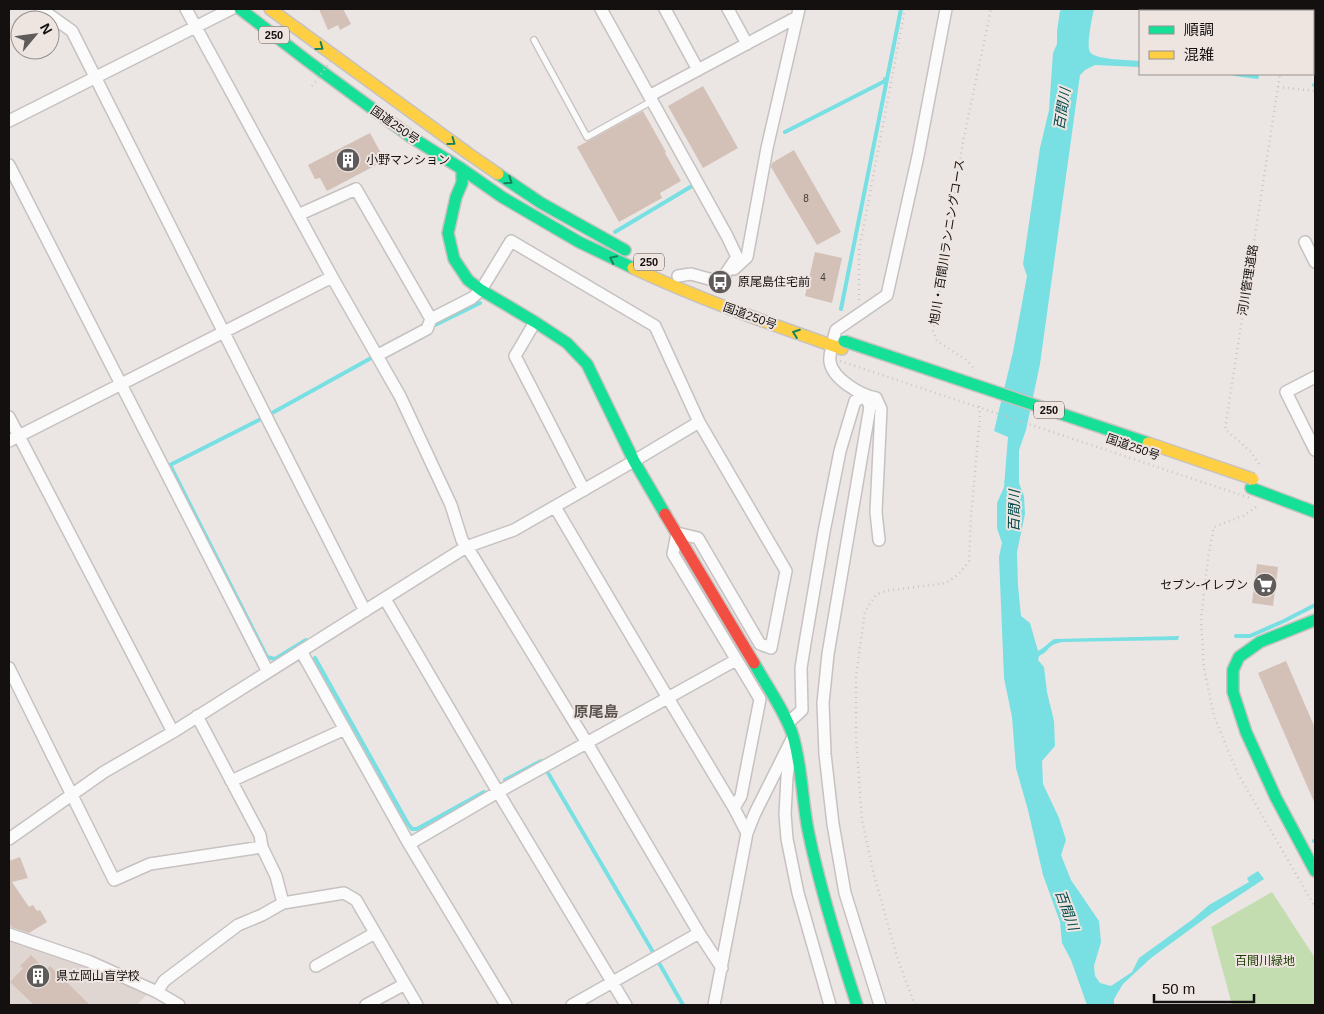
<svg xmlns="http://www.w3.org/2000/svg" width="1324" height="1014" font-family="Helvetica,'Noto Sans JP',sans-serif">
	<rect width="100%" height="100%" fill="#ebe6e4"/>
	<path fill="#e0d6d1" d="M9,940L101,971L150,991L137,1005H9Z"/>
	<path fill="#c3ddb0" d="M1272,892L1315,958V1005H1232L1211,927Z"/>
	<path fill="#78dfe3" d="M1063,9H1094C1092,18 1086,45 1090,52C1095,60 1131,60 1140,61V67L1095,65L1085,70L1080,75L1040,364L1026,430L1019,450V483L1024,496L1025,514L1017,552L1018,586L1021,616L1030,623L1038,651C1044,648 1048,643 1054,639L1179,636L1178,640L1063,642C1045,645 1051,651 1039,656L1038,660L1044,667L1047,692L1054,721L1055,746L1042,761L1043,784L1059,818L1066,840L1061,855L1071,880L1099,921L1101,942L1094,966L1095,976L1100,983L1111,986L1132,972L1139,958L1193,919L1209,905L1249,882L1247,878L1258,871L1264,879L1211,914L1151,958L1123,984L1114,999V1005H1087L1071,960L1062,943L1060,922L1043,875L1028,810L1016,768L1012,717L1004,678L999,557L1002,543L997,528V503L1004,487L1008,437L994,431L1013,352L1027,276L1023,264L1040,148L1049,110L1053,53L1057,44V31L1060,11Z"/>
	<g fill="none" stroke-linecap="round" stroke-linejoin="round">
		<path stroke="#78dfe3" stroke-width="4" d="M1235,74L1257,77
			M1314,85H1315
			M785,132L885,81V79
			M615,232L692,186
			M841,309L901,9
			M435,325L480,303
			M272,413L373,357
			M261,419L170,465L267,657L275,659L306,640L307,642
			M1236,636H1250L1284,621L1315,605
			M315,658L408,824L412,829H417L484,792
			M548,773L653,952
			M505,780L541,761L542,762
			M1314,841H1315
			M659,963L683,1005"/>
	</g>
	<path fill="#d3c0b6" d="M319,9H343L351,24L340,30L338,25L328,30Z
		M703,86L738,148L703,168L668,106Z
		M643,111L666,152L665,153L681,181L660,193L662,198L619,222L577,147Z
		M370,133L382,155L377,157L380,163L327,191L320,178L315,179L308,165Z
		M794,150L841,232L817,245L771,167L772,163Z
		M815,252L842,258L832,303L805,296Z
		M1257,564L1278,567L1273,606L1252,603Z
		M1286,661L1315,728V804L1258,673Z
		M20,857L28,878L12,882L29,907L33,905L37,911L40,910L47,922L29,933L11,927L9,922V861Z
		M31,955L46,970L50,966L90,1005H34L10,982L23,968L20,966Z"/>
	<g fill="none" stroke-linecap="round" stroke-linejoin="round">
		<g stroke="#c6c2c1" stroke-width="8">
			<path id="lane" d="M534,40L587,137L652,101"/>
		</g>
		<g stroke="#c6c2c1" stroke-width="14">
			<path id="street" d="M41,9L72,31L270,424L365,611
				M186,9L332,277L400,396L451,505L462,540L474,558L587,743L699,933L722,968
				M601,9L727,236L737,257L720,282
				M665,9L698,70
				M728,9L747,44
				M649,96L797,17
				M9,121L231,9
				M9,165L268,672
				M298,215L356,189L431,319L472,298L481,290L511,241L655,326L699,422L786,571L771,648L760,644L698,538L677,533L673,554L760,699L741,796L734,808
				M1305,242L1315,262
				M734,269L747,257L767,148L799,9
				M678,276L691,274L720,282
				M535,322L515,356L584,490
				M834,337L836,330L887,295L918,156L946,9
				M832,346C831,351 829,356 830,362C833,379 860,395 876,398L881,409L876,512L879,540
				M378,355L427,329L431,319
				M1315,377L1286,392L1315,450
				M866,396L870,407L828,654L823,703L825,754L833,824L845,893L880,1005
				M9,417L173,732
				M9,441L332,277
				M555,507L668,698L734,808L747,833
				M385,599L498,792L626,1005
				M301,651L409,844L506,1005
				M9,668L114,880L150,864L262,847
				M197,716L260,835L262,847L276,876L283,903
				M788,723L802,710L801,668L805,643L824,532L840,451L855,401L866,396
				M791,746L787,777L785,814L787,839L798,893L830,1005
				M231,781L345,729
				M9,839L104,772L173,732L466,547L514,530L634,461L699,422
				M409,844L498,792L736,660
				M9,934L88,961L157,992L179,1005
				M316,966L375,933
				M157,992L164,981L238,925L262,915L283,903L344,893L356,900L417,1005
				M366,1005L405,984
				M572,1005L699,933
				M714,1005L747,833L755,813L793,737"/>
		</g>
		<g stroke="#c6c2c1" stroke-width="14">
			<path id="fast" d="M240,9L309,62L411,137L462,169L502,197L579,242L633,268
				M462,169V183L456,197L448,233L454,259L468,280L481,290L535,322L567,343L587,364L634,461L665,514
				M498,174L541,203L625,250
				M1251,488L1315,512
				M1315,620L1260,642L1239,657L1233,670V692L1246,732L1276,798L1315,871
				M754,663C766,685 786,713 793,736C802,767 802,799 808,830C820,889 838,947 857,1005"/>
		</g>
		<g stroke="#c6c2c1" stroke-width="14">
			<path id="slow" d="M270,9L469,154L498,174
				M633,268C701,300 771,324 842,349"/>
		</g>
		<g stroke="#c6c2c1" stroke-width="14">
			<path id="jam" d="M665,514L754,663"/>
		</g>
		<path stroke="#c8c7c6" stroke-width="2.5" stroke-dasharray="1 4" stroke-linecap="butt" d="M1289,11V9
			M1278,87L1315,91
			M859,300V251L905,9
			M973,367L965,359L937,341L933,331L963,142L991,9
			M1259,464L1251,452L1225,429L1280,74
			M1256,507L1245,515L1214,527L1208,558L1201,619L1204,668L1214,716L1237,772L1315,907
			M915,1005L897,957L874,875L862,820L856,737V676L865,611L876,595L885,591L946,583L959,574L969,561L971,516L980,416L979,404"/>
		<use href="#lane" stroke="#fcfbfb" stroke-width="5.5"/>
		<use href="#street" stroke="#fcfbfb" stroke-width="11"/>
		<use href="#fast" stroke="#16e098" stroke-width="11"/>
		<use href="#slow" stroke="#ffcf43" stroke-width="11"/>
		<use href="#jam" stroke="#f24e42" stroke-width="11"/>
		<g stroke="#c6c2c1" stroke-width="14" stroke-linecap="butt">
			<path id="fast-bridge" d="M844,341L1148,443"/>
		</g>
		<g stroke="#c6c2c1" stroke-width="14" stroke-linecap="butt">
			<path id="slow-bridge" d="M1148,443L1253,479"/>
		</g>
		<path stroke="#c8c7c6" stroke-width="2.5" stroke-dasharray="1 4" stroke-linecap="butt" d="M312,86L339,50
			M840,361L1250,498"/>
		<use href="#fast-bridge" stroke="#16e098" stroke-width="11"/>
		<use href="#slow-bridge" stroke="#ffcf43" stroke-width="11"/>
	</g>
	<defs><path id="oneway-chevron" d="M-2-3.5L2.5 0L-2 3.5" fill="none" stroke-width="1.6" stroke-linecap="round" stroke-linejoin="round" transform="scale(1.25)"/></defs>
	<g stroke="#15825a">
		<use href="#oneway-chevron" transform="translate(320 47) rotate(36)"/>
		<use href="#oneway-chevron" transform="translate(452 142) rotate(36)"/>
		<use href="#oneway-chevron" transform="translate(509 181) rotate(34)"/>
		<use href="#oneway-chevron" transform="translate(613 259) rotate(-154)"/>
		<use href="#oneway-chevron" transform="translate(796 333) rotate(-160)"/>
	</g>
	<defs>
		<g id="building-disc" transform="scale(1.25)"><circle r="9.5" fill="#5f5b5a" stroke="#eee5e1"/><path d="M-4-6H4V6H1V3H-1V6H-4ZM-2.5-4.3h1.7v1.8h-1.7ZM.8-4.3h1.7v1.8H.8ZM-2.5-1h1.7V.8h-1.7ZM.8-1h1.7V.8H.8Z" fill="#fff"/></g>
		<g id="bus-disc" transform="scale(1.25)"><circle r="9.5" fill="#5f5b5a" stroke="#eee5e1"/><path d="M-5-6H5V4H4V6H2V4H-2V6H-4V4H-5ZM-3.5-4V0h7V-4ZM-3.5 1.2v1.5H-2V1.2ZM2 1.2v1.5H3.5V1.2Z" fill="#fff"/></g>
		<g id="supermarket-disc" transform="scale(1.25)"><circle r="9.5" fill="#5f5b5a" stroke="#eee5e1"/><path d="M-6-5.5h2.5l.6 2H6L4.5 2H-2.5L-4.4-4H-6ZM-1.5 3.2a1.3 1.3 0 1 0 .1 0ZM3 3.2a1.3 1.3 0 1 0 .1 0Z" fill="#fff"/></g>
	</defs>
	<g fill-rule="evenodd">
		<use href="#building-disc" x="348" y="160"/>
		<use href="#bus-disc" x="720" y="282"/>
		<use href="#supermarket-disc" x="1265" y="585"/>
		<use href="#building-disc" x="38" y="976"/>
	</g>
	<g text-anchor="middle" stroke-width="4" stroke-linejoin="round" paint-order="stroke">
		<g font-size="10" fill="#433c39">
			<text x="806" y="202">8</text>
			<text x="823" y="281">4</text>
		</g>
		<g fill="#eee5e1" stroke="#55504e" stroke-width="1">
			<rect x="259" y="26.5" width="30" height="17" rx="4"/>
			<rect x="634" y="253.5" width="30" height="17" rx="4"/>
			<rect x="1034" y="401.5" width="30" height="17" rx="4"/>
		</g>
		<g font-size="11" font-weight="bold" fill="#13100f">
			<text x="274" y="39">250</text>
			<text x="649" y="266">250</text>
			<text x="1049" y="414">250</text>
		</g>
		<g font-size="12" fill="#13100f" stroke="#eee5e1">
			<text transform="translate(395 125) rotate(35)" y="4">国道250号</text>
			<text transform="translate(947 242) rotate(-81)" y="4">旭川・百間川ランニングコース</text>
			<text transform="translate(1248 280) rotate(-81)" y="4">河川管理道路</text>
			<text transform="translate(750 316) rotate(20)" y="4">国道250号</text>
			<text transform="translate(1133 447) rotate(19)" y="4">国道250号</text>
		</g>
		<g font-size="12" fill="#13100f" stroke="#eee5e1" text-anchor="start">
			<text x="366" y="164">小野マンション</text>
			<text x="738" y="286">原尾島住宅前</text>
			<text x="1248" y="589" text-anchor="end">セブン-イレブン</text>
			<text x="56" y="980">県立岡山盲学校</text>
		</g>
		<g font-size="12" fill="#1c3c01" stroke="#eee5e1">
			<text x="1265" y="965">百間川緑地</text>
		</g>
		<g font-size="14" font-style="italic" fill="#04494c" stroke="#eee5e1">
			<text transform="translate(1062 109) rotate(-81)" y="5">百間川</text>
			<text transform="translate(1014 511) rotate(-89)" y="5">百間川</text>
			<text transform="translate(1067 910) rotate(70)" y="5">百間川</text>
		</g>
		<g font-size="15" font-weight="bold" fill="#5a534f" stroke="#eee5e1">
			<text x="596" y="717">原尾島</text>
		</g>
	</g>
	<rect width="1324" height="1014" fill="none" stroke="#13100f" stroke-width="20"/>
	<rect x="1139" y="10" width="175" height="65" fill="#eee5e1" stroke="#96908d"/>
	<rect x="1149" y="26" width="25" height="8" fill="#16e098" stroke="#96908d"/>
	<text x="1184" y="35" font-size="15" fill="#13100f">順調</text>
	<rect x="1149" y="51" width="25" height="8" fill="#ffcf43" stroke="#96908d"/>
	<text x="1184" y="60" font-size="15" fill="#13100f">混雑</text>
	<g transform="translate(35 35) rotate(61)"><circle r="24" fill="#eee5e1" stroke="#96908d"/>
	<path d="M0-4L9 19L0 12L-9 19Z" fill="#5f5b5a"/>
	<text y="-8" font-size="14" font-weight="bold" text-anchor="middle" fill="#13100f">N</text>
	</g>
	<path d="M1154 994v8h100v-8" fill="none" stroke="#13100f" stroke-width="2.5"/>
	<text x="1162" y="994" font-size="15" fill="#13100f" stroke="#eee5e1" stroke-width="4" paint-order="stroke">50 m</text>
</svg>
